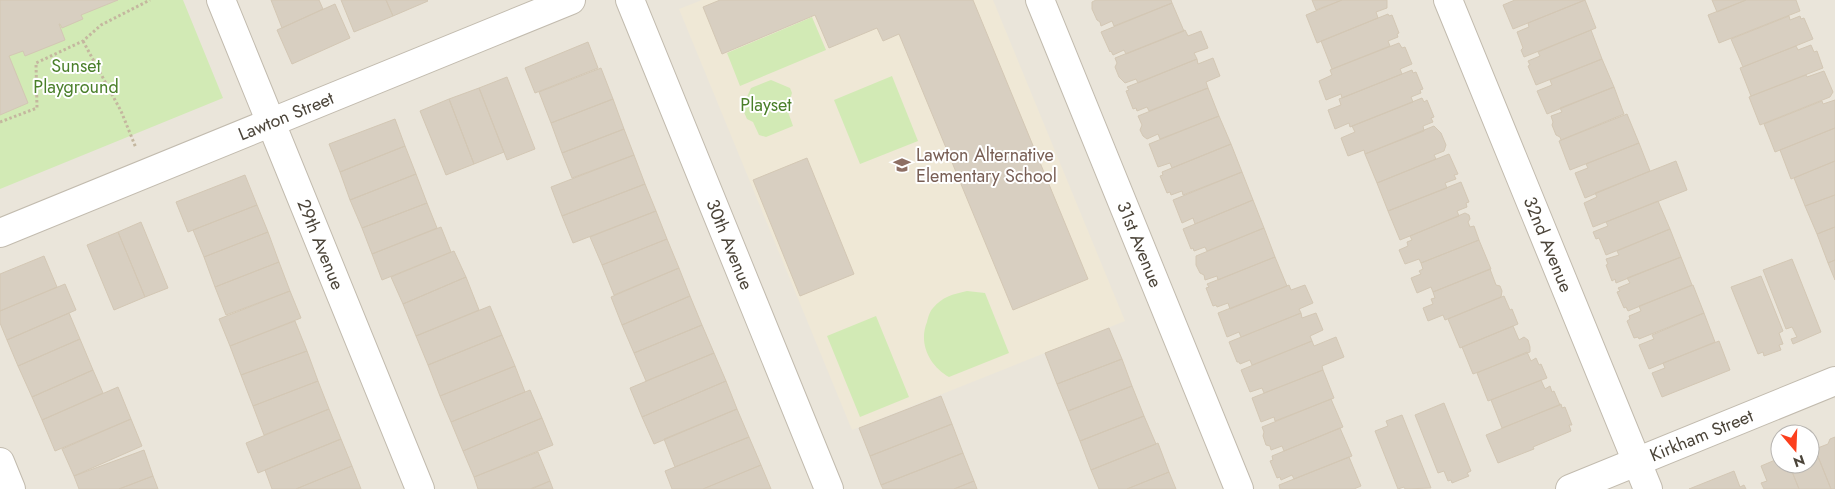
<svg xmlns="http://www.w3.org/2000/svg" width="1835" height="489" font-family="Jost,sans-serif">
	<rect width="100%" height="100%" fill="#f6f3ec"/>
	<path fill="#eae5da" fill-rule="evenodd" d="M0,0H1835V489H0ZM1780,434H1810V464H1780Z"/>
	<path fill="#efe8d6" d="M702,0H993L1125,321L852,430L679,9Z"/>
	<path fill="#d2eab5" d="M0,0H183L223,98L0,189Z
		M812,17L826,50L740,86L727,53Z
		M892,76L918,141L860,164L834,100Z
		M771,80L790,88L792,93L787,109L793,126L766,137L759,135L753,122L747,119L742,108L751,88Z
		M967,291L985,293L1009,353L949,377C930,366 918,344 927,322C928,317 930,311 933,308C942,297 953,294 967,291Z
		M876,316L909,397L860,417L827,336Z"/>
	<path fill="#d8cfc1" stroke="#d3c7b4" d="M0,0H118L81,15L83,19L62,28L60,24H59L65,40L25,56L23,51L9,56L28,103L0,115Z
		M271,0H319L323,9L282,28Z
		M341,0H386L393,16L354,32Z
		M386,0H427L428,1L393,16Z
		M720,0H973L1088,279L1013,310L899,34L883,41L877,28L829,48L815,15L722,54L703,7Z
		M1096,0H1171L1172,3L1114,26L1112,21L1101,26L1100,22L1097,20L1092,9V2Z
		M1312,0H1342L1316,10Z
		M1342,0H1387V8L1376,12L1378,18L1317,43L1306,15Z
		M1515,0H1585L1513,29L1503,5Z
		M1585,0L1596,28L1524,57L1521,50L1523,48L1517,32L1529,27L1528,23Z
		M1712,0H1746L1717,12Z
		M1746,0H1796L1800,11L1719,43L1708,15Z
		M1172,3L1184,31L1126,54L1124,50L1113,55L1111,51L1110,52L1101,32Z
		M335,4L350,38L292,64L277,30Z
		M1388,14L1389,16L1392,15L1399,33L1397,34L1398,37L1388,41L1390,46L1332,69L1321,41Z
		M1789,16L1790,20L1800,16L1801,19L1804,18L1813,39L1743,67L1731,39Z
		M1185,30L1188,36L1201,31L1208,48L1194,53L1197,59L1138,83L1136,79L1125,83L1119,77L1115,67L1117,63L1115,58Z
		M1591,30L1602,59L1536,85L1528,66L1530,65L1528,61L1540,56L1538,52Z
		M588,42L598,68L535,93L525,68Z
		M1399,43L1402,48L1405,47L1412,64L1400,69L1402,74L1342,98L1341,94L1326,100L1319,81L1332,75L1330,70Z
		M1811,45L1814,52L1817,51L1823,68L1751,96L1740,68L1796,46L1798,50Z
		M1213,58L1220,76L1206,82L1208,88L1149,111L1147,107L1137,111L1136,108L1133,109L1126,91L1129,90L1127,87L1197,59L1198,64Z
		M1602,59L1614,87L1547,114L1537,91L1552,85L1550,80Z
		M601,68L613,99L551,123L539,92Z
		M1412,70L1413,73L1416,72L1423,89L1420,90L1421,93L1411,97L1413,102L1350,127L1349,123L1335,129L1328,110L1341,105L1339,99Z
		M1824,71L1833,92L1830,97L1760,125L1749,97L1806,75L1807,77Z
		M507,77L535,149L507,160L479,88Z
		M1614,87L1624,114L1561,140L1560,137L1556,135L1552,125L1553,122L1551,116L1562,112L1560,108Z
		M479,88L504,152L474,164L449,99Z
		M1208,88L1219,116L1160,139L1158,134L1147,139L1143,136L1140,130L1142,125L1138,116Z
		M1422,98L1424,102L1427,100L1434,117L1431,118L1433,122L1423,126L1424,131L1365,154L1364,150L1348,156L1341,138L1355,132L1352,126Z
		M449,99L474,164L446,175L420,111Z
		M613,99L624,129L562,153L551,123Z
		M1835,100V128L1775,152L1764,124L1822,101L1823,104Z
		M1627,114L1639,143L1570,170L1559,141Z
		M1219,116L1231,144L1172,168L1170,163L1158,167L1149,144Z
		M395,119L405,146L340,172L329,144Z
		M1434,126L1441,133L1446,145L1444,151L1434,155L1436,159L1377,183L1365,154Z
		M1835,128V161L1791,179L1780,150Z
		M624,129L634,155L572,178L562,153Z
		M1639,143L1650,171L1585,198L1575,173L1588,168L1586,164Z
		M1231,144L1242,172L1183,195L1182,191L1171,195L1170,192L1167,193L1160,176L1163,175L1162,172Z
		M405,146L416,174L350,200L340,172Z
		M1449,154L1458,174L1454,175L1456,179L1445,183L1447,188L1388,211L1377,183Z
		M634,155L645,184L562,216L551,187Z
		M807,158L854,274L800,296L753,180Z
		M1676,161L1687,190L1593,227L1584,203L1597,197L1595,193Z
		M1835,161V195L1805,206L1794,178Z
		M1242,172L1253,200L1195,224L1193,218L1182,223L1173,200Z
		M416,174L427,203L362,228L350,200Z
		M245,175L257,205L188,232L176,202Z
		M1461,182L1469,202L1466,203L1467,207L1457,211L1459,216L1400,240L1388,211Z
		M645,184L656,211L573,243L562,216Z
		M1835,195V227L1817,234L1805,206Z
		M1253,200L1264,228L1207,251L1205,247L1194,251L1193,248L1191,249L1183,229Z
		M1658,201L1670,229L1606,255L1599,238L1596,239L1593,232L1608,226L1606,222Z
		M427,203L437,228L372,254L362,228Z
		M257,205L268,232L204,257L193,230Z
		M656,211L667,239L602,265L590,237Z
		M1465,213L1469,215L1470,219L1468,222L1470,227L1474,226L1479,240L1421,263L1419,259L1405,264L1399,250L1408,246L1407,242L1412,240L1410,236Z
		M141,222L168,288L145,297L118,232Z
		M441,227L451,252L382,280L372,254Z
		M1835,227V260L1828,263L1817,234Z
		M1264,228L1275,257L1218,280L1217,276L1205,280L1204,275L1200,273L1196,265V256Z
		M1670,229L1681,257L1616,283L1615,279L1612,281L1606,265L1608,264L1606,259L1619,255L1617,251Z
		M118,232L145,297L114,310L87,245Z
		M268,232L279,262L215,287L204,257Z
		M667,239L679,268L614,295L602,265Z
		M1479,240L1491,269L1433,292L1431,287L1417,293L1411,278L1421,274L1419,271L1423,269L1421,263Z
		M454,251L466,277L403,304L391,277Z
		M44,256L57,287L0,311V274Z
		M1275,257L1287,286L1230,309L1228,303L1217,307L1216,305L1213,306L1206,288L1209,287L1207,284Z
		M1681,257L1692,285L1628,311L1626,307L1624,308L1617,292L1620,291L1618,288L1630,283L1627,278Z
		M1792,259L1821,332L1793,344L1791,339L1797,337L1792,327L1786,329L1763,270Z
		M1835,260V280L1828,263Z
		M279,262L290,291L226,315L215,287Z
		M679,268L690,296L622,325L611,297Z
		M1490,269L1496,285L1500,286L1502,291L1501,297L1445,320L1443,315L1428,321L1423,308L1433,304L1431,299L1435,298L1433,292Z
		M1761,276L1783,331L1779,333L1783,344L1779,345L1781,350L1764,356L1763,352L1758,354L1731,287Z
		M466,277L479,310L416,336L403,304Z
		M65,284L76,310L7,340L0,323V311Z
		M1289,285L1291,290L1305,285L1313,303L1299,309L1301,313L1241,337L1239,332L1227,337L1218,313Z
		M1693,285L1704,313L1639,339L1638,337L1634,338L1627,321L1630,319L1629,316L1641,311L1639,306Z
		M290,291L301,318L230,346L219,319Z
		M690,296L702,325L634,353L622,325Z
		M1504,296L1510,310L1512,309L1518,324L1460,348L1448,319Z
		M490,306L502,335L428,365L416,336Z
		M69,313L80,339L18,366L7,340Z
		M1301,313L1302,318L1316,313L1323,330L1310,336L1312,341L1252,365L1250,360L1240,364L1239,362H1237L1229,342Z
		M1704,313L1715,342L1649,369L1639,345L1654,339L1652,335Z
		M295,321L307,351L241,375L230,346Z
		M702,325L714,353L646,381L634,353Z
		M1513,326L1519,340L1524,337L1528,340L1530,347V352L1473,374L1462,347Z
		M1109,328L1122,359L1057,384L1045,353Z
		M502,335L515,366L440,396L428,365Z
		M1336,337L1344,357L1322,366L1323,370L1264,393L1262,388L1250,392L1241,370L1312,341L1314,346Z
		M80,339L93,370L32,397L18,366Z
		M1719,341L1730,370L1662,397L1652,373L1665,368L1663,363Z
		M307,351L318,381L253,406L241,375Z
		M1527,352L1531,361L1536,358L1539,365L1541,364L1547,378L1488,401L1477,373Z
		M714,353L726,381L642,417L630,388Z
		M1122,359L1132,386L1068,411L1057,384Z
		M515,366L525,392L451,422L440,396Z
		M93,370L103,393L42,420L32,397Z
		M1323,370L1334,398L1275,421L1274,417L1261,422L1252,398Z
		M1541,380L1545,389L1550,386L1552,392L1554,391L1560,405L1502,428L1491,400Z
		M318,381L329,409L264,435L253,406Z
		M726,381L737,409L654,444L642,417Z
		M1132,386L1144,416L1080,441L1068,411Z
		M118,387L131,419L55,451L42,420Z
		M530,390L542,418L463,451L451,422Z
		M941,396L952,424L870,456L859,428Z
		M1331,399L1343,427L1284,451L1282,446L1271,450L1270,446L1266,445L1263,436L1264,432L1262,427Z
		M1444,403L1471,471L1467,473L1469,476L1452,483L1451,480L1448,481L1444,471L1438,473L1415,415Z
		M1561,404L1562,408L1565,407L1572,425H1569L1571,431L1533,447L1534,449L1498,463L1486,435Z
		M329,409L341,439L258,473L246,443Z
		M737,409L749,437L675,467L664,439Z
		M1402,415L1431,488L1405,489L1404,487L1398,489L1375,431L1388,426L1386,421Z
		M1144,416L1156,444L1091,470L1080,441Z
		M542,418L553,445L474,477L463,451Z
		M131,419L142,446L74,476L62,449Z
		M952,424L963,453L881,485L870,456Z
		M1340,428L1352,456L1294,479L1292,475L1281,480L1280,477L1277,478L1270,461L1273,460L1272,456Z
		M749,437L761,465L703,489H672L665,471Z
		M1835,437V489H1831L1815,449L1828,444L1830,439Z
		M341,439L352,466L296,489H272L265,470Z
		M1158,443L1169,472L1127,489H1099L1091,470Z
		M1810,447L1815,449L1831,489H1799L1789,464H1810Z
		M144,450L153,476L119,489H79L74,476Z
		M538,452L550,481L530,489H478L474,477Z
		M963,453L974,481L954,489H883L881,485Z
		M1349,457L1361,486L1354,489H1280L1279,485Z
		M1780,458V464H1789L1799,489H1764L1761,483L1767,481L1761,466Z
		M761,465L771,489H703Z
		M352,466L361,489H296Z
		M1734,471L1740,487L1744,485L1746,489H1689Z
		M1169,472L1176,489H1127Z
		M153,476L158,489H119Z
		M550,481L553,489H532Z
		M974,481L977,489H954Z"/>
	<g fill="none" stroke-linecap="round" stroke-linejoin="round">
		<g stroke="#c2bbae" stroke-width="30">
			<g id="street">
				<path id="s1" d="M221,0L420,489"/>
				<path id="s2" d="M630,0L829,489"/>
				<path id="s3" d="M1040,0L1239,489"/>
				<path id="s4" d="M1448,0L1648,489"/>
				<path id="s5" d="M0,233L571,0"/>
				<path d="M0,462L11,489"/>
				<path id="s6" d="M1570,489L1835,381"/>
			</g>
		</g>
		<path stroke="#c4b79f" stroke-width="3" stroke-dasharray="2.5 2.5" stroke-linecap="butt" d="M83,41L121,111L136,148
			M0,122L37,108L36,63L83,41L101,25L150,0"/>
		<use href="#street" stroke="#fff" stroke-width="28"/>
	</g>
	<defs>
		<g id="school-bare" transform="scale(1.35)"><path d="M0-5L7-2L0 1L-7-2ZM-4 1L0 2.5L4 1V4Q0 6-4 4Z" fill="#8d6e63" stroke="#fff" stroke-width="2.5" paint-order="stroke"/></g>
	</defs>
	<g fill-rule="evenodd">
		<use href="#school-bare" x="902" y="165"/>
	</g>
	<g text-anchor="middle" stroke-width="4" stroke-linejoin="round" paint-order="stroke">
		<g font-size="18" fill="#4a7f2a" stroke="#fff">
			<text x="76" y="72">Sunset<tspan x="76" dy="21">Playground</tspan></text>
			<text x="766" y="111">Playset</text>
		</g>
		<g font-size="18" fill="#4b4439" stroke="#fff">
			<text dy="6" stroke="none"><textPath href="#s5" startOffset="309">Lawton Street</textPath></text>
			<text dy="6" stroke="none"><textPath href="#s3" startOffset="264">31st Avenue</textPath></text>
			<text dy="6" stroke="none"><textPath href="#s1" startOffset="264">29th Avenue</textPath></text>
			<text dy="6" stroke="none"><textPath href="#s2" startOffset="264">30th Avenue</textPath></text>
			<text dy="6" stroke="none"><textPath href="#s4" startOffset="264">32nd Avenue</textPath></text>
			<text dy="6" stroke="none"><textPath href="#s6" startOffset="142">Kirkham Street</textPath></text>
		</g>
		<g font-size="18" fill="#785e54" stroke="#fff" text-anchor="start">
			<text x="916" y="161">Lawton Alternative<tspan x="916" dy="21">Elementary School</tspan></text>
		</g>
	</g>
	<g transform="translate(1795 449) rotate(161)"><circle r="24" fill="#ffffff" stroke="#b7b4b0"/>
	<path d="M0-4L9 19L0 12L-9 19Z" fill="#fc3f1d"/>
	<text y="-8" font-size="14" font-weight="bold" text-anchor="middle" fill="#4b4439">N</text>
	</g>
</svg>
